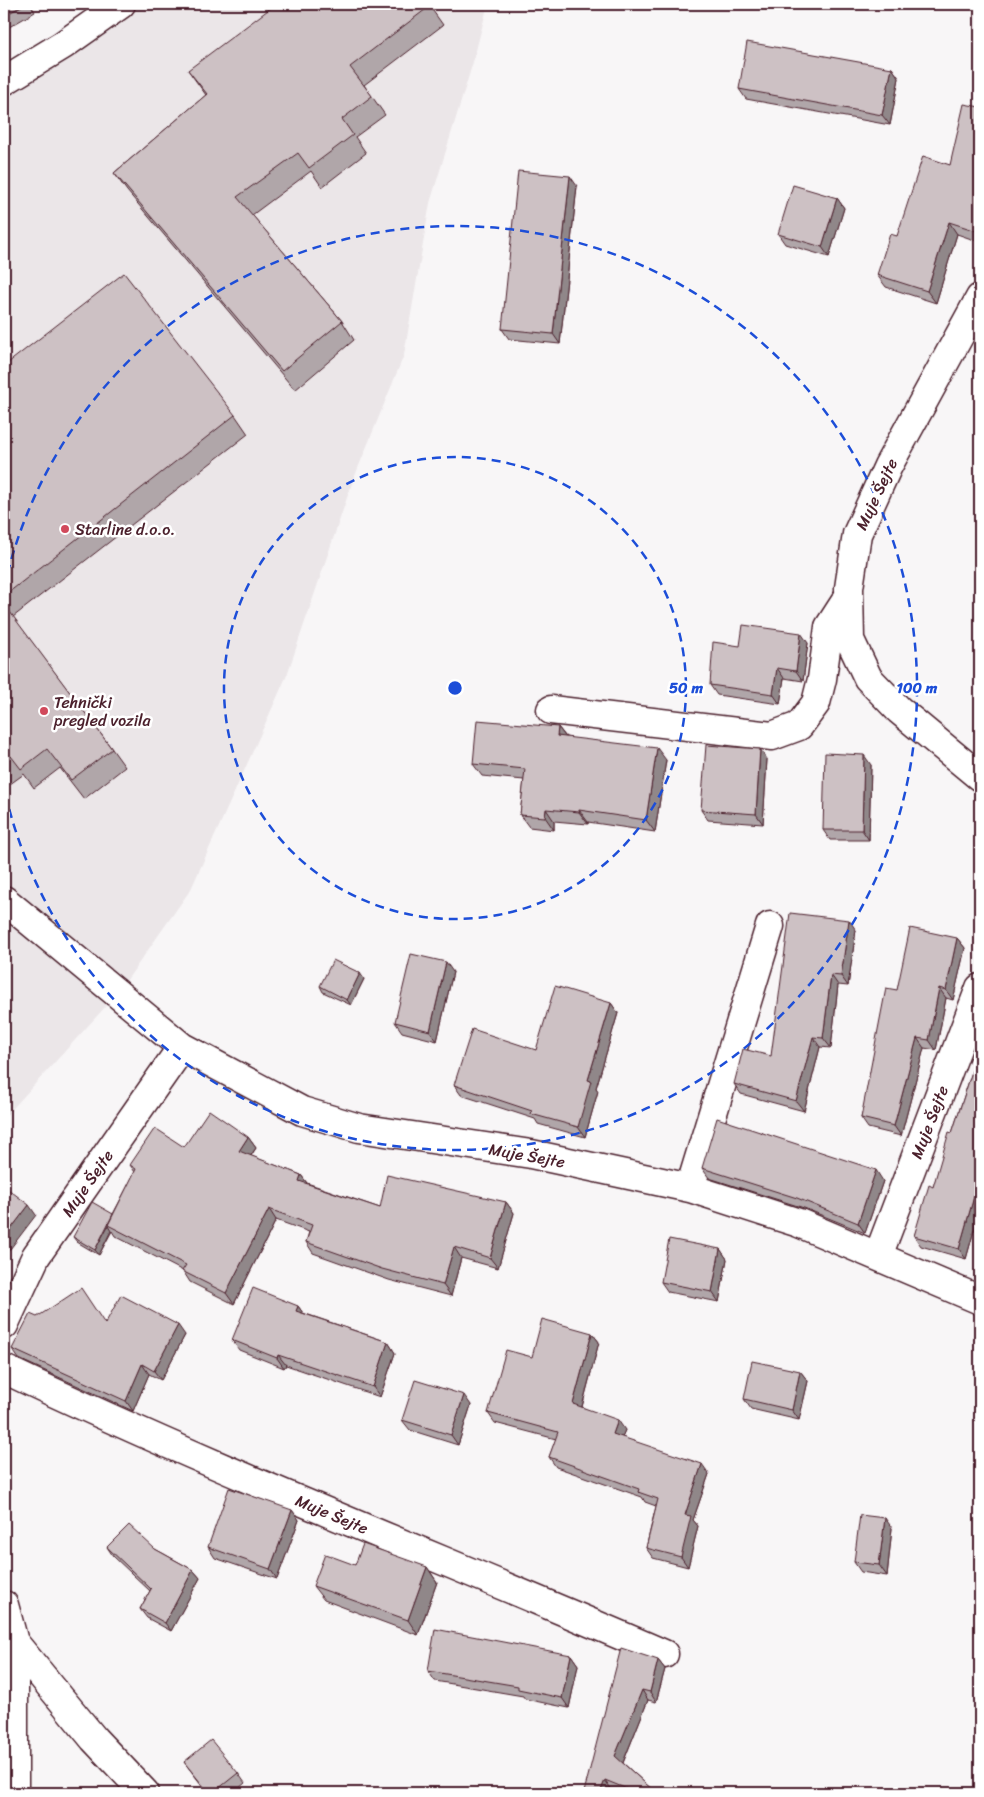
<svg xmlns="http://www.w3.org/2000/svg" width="984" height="1797" font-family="Sriracha,sans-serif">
	<rect width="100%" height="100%" fill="#f8f6f7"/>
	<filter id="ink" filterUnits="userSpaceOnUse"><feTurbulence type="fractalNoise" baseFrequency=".02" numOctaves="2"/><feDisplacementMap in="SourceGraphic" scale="10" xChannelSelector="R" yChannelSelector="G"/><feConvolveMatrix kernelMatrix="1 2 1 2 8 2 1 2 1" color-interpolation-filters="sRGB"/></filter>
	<g filter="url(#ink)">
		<path fill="#ebe6e8" d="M121,4H488L473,62L430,203L404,355L352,483L287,675L191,889L117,994L4,1118V81Z"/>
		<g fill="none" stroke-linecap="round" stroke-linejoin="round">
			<g stroke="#4a1f2b" stroke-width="31">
				<path id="street" d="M980,298L888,466L857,534L849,588L850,640L868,678L899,710L980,777
					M551,710L772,736L799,726L816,703L822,679L829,627L849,596
					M4,900L182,1047L302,1111L359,1128L531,1154L690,1188L799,1223L980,1300
					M690,1188L770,926
					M878,1256L980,988
					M4,1325L36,1256L182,1047
					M4,1369C220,1472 444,1559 664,1654
					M4,1605L14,1642L94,1739L145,1793
					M14,1642V1793"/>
			</g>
			<g stroke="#4a1f2b" stroke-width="31">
				<path id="primary" d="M4,81L63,45L121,4"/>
			</g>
			<use href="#street" stroke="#fff" stroke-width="28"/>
			<use href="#primary" stroke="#fff" stroke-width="28"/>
		</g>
		<path fill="#b0a6a9" stroke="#4a1f2b" d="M4,4H30L35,12L4,30Z
			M428,4L443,25L364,85L385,115L355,137L366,153L322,187L311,171L252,215L342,321L354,340L295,390L127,191L114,173L206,95L188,70Z
			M892,68L899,78L890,125L746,99L739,89Z
			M980,107V242L957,234L936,303L886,287L877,275L897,236L950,165Z
			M577,186L560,344L509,339L502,329Z
			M837,198L844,208L829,257L785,244L778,234Z
			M4,366L235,415L248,434L13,617L112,749L125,767L84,799L60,768L34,788L24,774L6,787L4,784Z
			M808,643L803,681L784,678L780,704L717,695L710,685L740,646Z
			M558,727L566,737L666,760L655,832L588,822V824L554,821V830L529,827L520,815L524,780L482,776L473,764Z
			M767,759L763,824L708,820L701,810Z
			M871,765L869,840H830L823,830Z
			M856,930L848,986L838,985L831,1048L820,1047L804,1111L741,1094L734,1084L771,1056Z
			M957,938L965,948L953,1000L946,998L936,1050L924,1048L901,1136L868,1128L861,1118L897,990Z
			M453,972L437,1041L402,1032L395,1022Z
			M364,979L351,1005L323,992L320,986Z
			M611,1003L618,1013L596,1088L598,1091L585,1137L538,1124L535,1119L461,1095L454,1085L536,1050Z
			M980,1047V1209L966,1259L921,1246L914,1236L933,1187L952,1133Z
			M248,1137L256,1148L251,1156L301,1175L307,1183L380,1208L506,1202L514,1213L498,1268L461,1258L451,1296L389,1280L313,1253L306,1242L309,1232L276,1220L234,1304L190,1282L183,1271L115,1236L112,1231L99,1255L77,1242L73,1237L113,1214L135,1172L130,1165L184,1147Z
			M702,1168L883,1181L865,1233L804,1208L709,1178Z
			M720,1249L727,1259L719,1302L668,1292L661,1282Z
			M298,1306L303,1313L388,1342L395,1353L380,1397L286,1365L284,1368L239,1350L232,1340Z
			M37,1317L105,1323L185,1335L161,1380L149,1374L133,1411L19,1359L12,1349Z
			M592,1333L599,1342L582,1407L625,1430L622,1437L709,1474L693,1520L698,1526L688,1567L653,1558L646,1548L656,1506L645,1502L642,1497L556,1467L549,1457L556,1439L495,1423L488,1413L532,1357Z
			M800,1371L808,1381L799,1420L751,1409L744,1399Z
			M471,1405L458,1445L410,1430L402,1420Z
			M292,1510L299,1520L277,1579L215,1558L208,1547Z
			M892,1528L887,1576L861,1572L854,1562Z
			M107,1547L155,1549L193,1570L200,1578L171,1631L147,1618L140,1609L150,1591L113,1556Z
			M355,1565L427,1567L437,1582L418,1635L324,1600L313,1586Z
			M571,1655L578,1665L569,1708L525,1699L523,1696L435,1681L428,1671Z
			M658,1660L665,1669L656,1702L648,1700L623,1763L656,1793H621L612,1790L611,1793H585L584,1792Z
			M184,1762L238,1773L245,1783L233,1793H208Z"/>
		<path fill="#908789" stroke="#4a1f2b" d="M892,68L899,78L890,125L882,115Z
			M570,176L577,186L560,344L553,334Z
			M837,198L844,208L829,257L822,247Z
			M949,222L957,234L936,303L927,291Z
			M801,633L808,643L803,681L796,671Z
			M777,668L784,678L780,704L773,694Z
			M558,727L567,739L557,736Z
			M657,748L666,760L655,832L646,820Z
			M760,749L767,759L763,824L756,814Z
			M864,755L871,765L869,840L862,830Z
			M546,809L554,821V830L545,817Z
			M579,810L588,822V824L579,812Z
			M849,920L856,930L848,986L841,976Z
			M957,938L965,948L953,1000L946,990Z
			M446,962L453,972L437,1041L430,1031Z
			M360,973L364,979L351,1005L347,1000Z
			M831,975L838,985L831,1048L823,1038Z
			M939,988L946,998L936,1050L929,1040Z
			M611,1003L618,1013L596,1088L598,1091L585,1137L578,1127L588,1080Z
			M813,1037L820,1047L804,1111L796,1101Z
			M917,1038L924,1048L901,1136L894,1126Z
			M248,1137L256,1148L246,1162L239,1151Z
			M876,1170L883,1181L865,1233L858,1223Z
			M301,1175L309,1186L299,1181Z
			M977,1186L980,1190V1209L966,1259L959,1249Z
			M506,1202L514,1213L498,1268L490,1258Z
			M29,1205L36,1215L4,1257V1238Z
			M269,1209L276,1220L234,1304L226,1293Z
			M108,1226L111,1231L99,1255L95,1250Z
			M454,1247L461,1258L451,1296L443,1285Z
			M720,1249L727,1259L719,1302L712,1292Z
			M298,1306L305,1316L296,1311Z
			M178,1325L185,1335L161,1380L154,1371Z
			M592,1333L599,1342L580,1414L573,1404Z
			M388,1342L395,1353L380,1397L373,1387Z
			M278,1355L286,1365L284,1368L277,1358Z
			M142,1364L149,1374L133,1411L126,1401Z
			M800,1371L808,1381L799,1420L792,1410Z
			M464,1395L471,1405L458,1445L451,1435Z
			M618,1420L625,1430L619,1444L613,1434Z
			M702,1464L709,1474L693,1520L698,1526L688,1567L681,1557L685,1515Z
			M292,1510L299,1520L277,1579L270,1569Z
			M885,1518L892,1528L887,1576L879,1565Z
			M427,1567L437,1582L418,1635L408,1620Z
			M193,1570L200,1578L171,1631L165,1623Z
			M571,1655L578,1665L569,1708L562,1698Z
			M658,1660L665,1669L656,1702L650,1692Z
			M642,1690L648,1700L622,1765L615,1756Z
			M605,1780L612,1790L611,1793H600Z"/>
		<path fill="#cdc1c4" stroke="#4a1f2b" d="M4,4H25L4,16Z
			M276,4H428L430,6L350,67L372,96L342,119L353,135L309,168L298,153L237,197L342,321L282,371L114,173L207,94L188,70Z
			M747,42L892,68L882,115L739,89Z
			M964,104L980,107V232L949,222L927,291L877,275L890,234L897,236L923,156L950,165Z
			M518,171L570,176L553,334L502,329Z
			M793,185L837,198L822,247L778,234Z
			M124,273L235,415L4,596V366Z
			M4,604L112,749L71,780L47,749L21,769L11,756L4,761Z
			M743,625L801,633L796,671L777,668L773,694L710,685L713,642L740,646Z
			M477,720L558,727L557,736L657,748L646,820L579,810V812L546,809L545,817L520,815L525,769L473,764Z
			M706,745L760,749L756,814L701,810Z
			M825,753L864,755L862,830H823Z
			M790,913L849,920L841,976L831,975L823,1038L813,1037L796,1101L734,1084L743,1049L771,1056Z
			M910,928L957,938L946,990L939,988L929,1040L917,1038L894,1126L861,1118L886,988L897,990Z
			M411,954L446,962L430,1031L395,1022Z
			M333,960L360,973L347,1000L320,986Z
			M555,986L611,1003L588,1080L591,1081L578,1127L531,1114L532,1111L454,1085L472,1029L536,1050Z
			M980,1047V1186H977L959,1249L914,1236L929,1185L933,1187L949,1132L952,1133Z
			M209,1110L248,1137L239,1151L301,1175L299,1181L380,1208L387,1175L506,1202L490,1258L454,1247L443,1285L382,1269L306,1242L312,1225L269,1209L226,1293L182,1271L186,1265L108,1225L136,1169L130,1165L155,1128L184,1147Z
			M717,1118L876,1170L858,1223L797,1198L702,1168Z
			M4,1186L29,1205L4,1238Z
			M92,1202L113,1214L95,1250L73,1237Z
			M669,1239L720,1249L712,1292L661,1282Z
			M81,1288L105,1324L121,1295L178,1325L154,1371L142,1364L126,1401L12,1349L30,1314L37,1317Z
			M253,1288L298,1306L296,1311L388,1342L373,1387L278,1355L277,1358L232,1340Z
			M542,1319L592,1333L573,1404L618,1420L613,1434L702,1464L685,1515L691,1516L681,1557L646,1548L658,1499L638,1492L639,1489L549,1457L558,1432L488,1413L506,1350L532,1357Z
			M752,1361L800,1371L792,1410L744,1399Z
			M415,1380L464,1395L451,1435L402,1420Z
			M229,1488L292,1510L270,1569L208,1547Z
			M860,1515L885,1518L879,1565L854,1562Z
			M129,1525L155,1549L193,1570L165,1623L140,1609L151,1589L107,1547Z
			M363,1544L427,1567L408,1620L313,1586L325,1554L355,1565Z
			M435,1629L571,1655L562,1698L518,1689V1686L428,1671Z
			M621,1648L658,1660L650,1692L642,1690L615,1756L656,1793H637L605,1780L600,1793H588L584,1792Z
			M211,1740L238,1773L213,1793H209L184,1762Z"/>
	</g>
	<g fill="none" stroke="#1d4ed8" stroke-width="2.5" stroke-dasharray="9 6">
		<circle cx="455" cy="688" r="231"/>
		<path d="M4 588A462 462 0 1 1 4 788"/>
	</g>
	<g fill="#d1495b" stroke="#fff" stroke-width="2">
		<circle cx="65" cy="529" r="5"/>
		<circle cx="44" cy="711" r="5"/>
	</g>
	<g text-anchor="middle" stroke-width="5" stroke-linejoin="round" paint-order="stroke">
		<g font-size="16" fill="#4a1f2b" stroke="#fff">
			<text transform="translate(876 494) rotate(-65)" y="6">Muje Šejte</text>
			<text transform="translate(929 1122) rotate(-69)" y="6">Muje Šejte</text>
			<text transform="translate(527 1155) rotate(10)" y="6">Muje Šejte</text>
			<text transform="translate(87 1183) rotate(-55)" y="6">Muje Šejte</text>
			<text transform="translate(332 1514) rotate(23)" y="6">Muje Šejte</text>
		</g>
		<g font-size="16" fill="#4a1f2b" stroke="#fff" text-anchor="start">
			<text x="75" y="535">Starline d.o.o.</text>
			<text x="54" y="708">Tehnički<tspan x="54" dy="18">pregled vozila</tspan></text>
		</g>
	</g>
	<circle cx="455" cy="688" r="8" fill="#1d4ed8" stroke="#fff" stroke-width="2.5"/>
	<g font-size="15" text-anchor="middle" font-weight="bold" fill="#1d4ed8" stroke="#fff" stroke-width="5" stroke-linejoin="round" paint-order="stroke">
		<text x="686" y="693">50 m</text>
		<text x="917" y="693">100 m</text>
	</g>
	<rect width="984" height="1797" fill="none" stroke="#fff" stroke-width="20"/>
	<rect x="10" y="10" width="964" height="1777" fill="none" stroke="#4a1f2b" stroke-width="2" filter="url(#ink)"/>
</svg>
